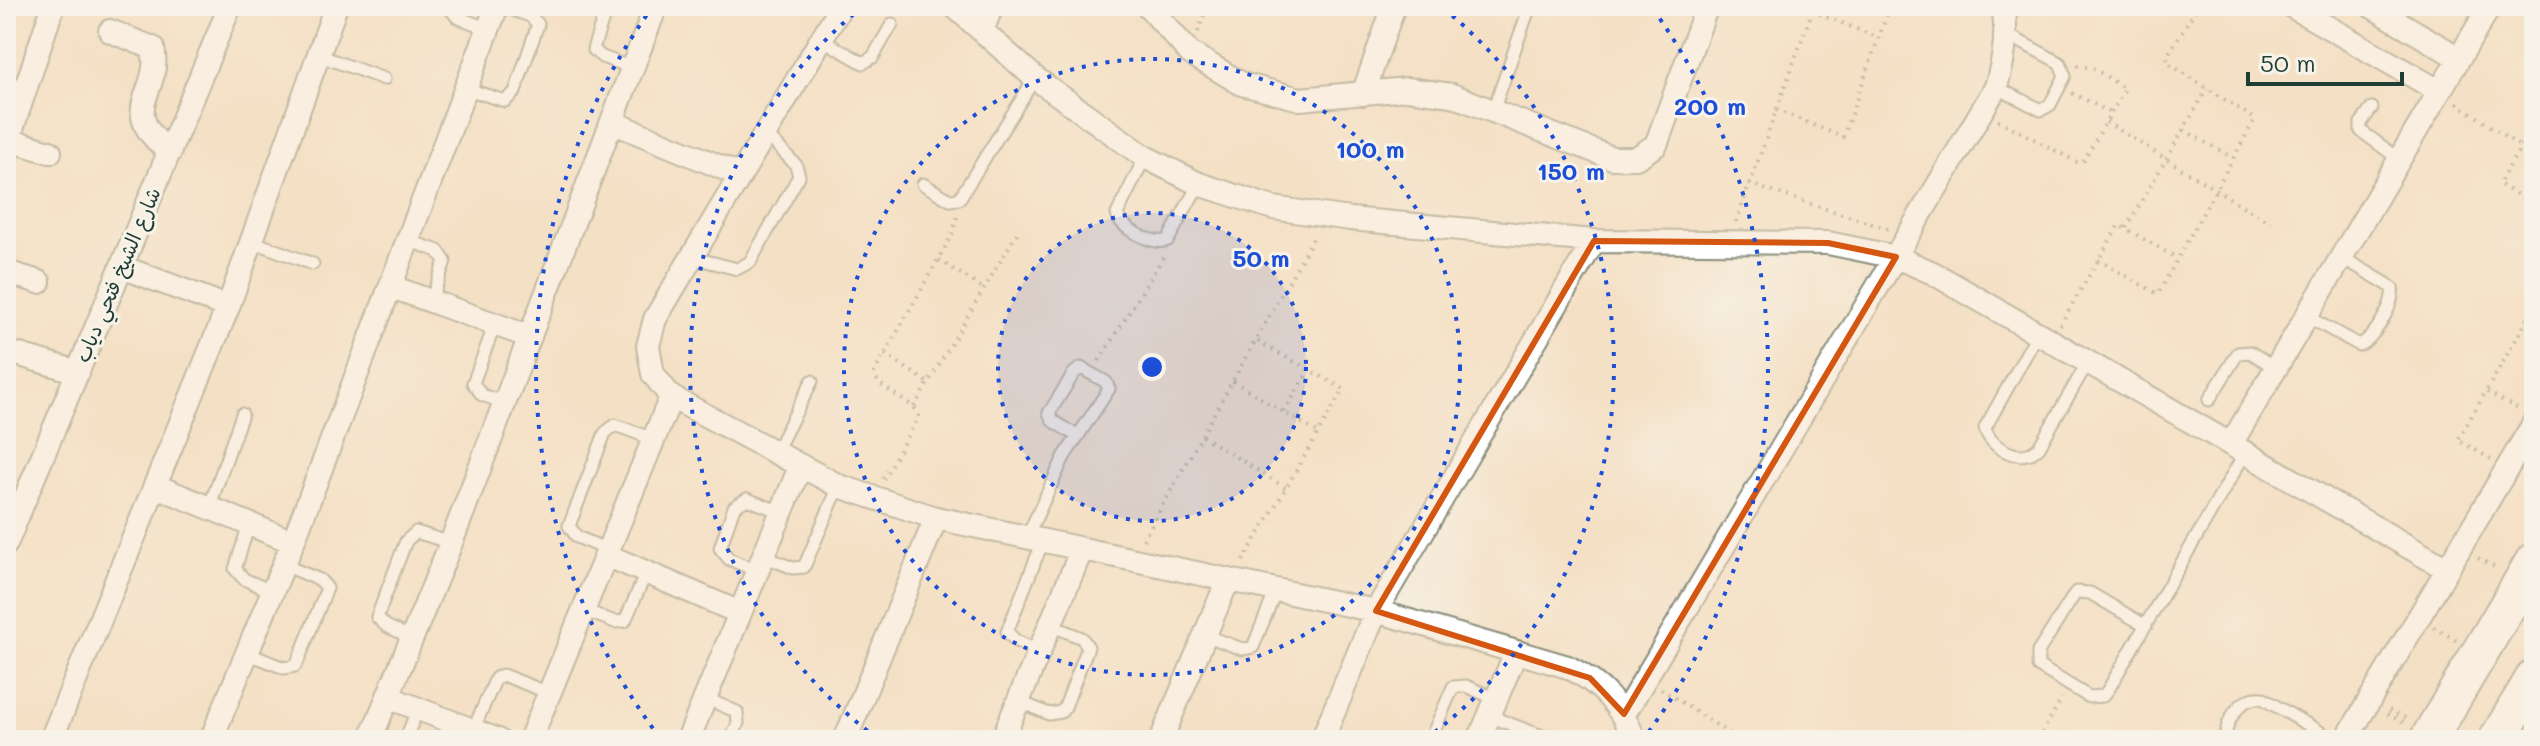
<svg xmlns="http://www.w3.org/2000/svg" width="2540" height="746" font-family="Mali,'Playpen Sans Arabic',sans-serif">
	<rect width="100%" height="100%" fill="#f7f3e8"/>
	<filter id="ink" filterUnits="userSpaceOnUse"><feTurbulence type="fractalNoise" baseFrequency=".0125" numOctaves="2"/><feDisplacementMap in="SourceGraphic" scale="16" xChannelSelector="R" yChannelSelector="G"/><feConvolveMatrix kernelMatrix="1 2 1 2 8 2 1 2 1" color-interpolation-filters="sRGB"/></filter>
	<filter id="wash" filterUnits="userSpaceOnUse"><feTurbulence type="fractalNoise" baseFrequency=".006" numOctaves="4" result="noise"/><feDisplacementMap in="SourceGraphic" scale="32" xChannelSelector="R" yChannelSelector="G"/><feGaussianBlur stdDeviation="1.8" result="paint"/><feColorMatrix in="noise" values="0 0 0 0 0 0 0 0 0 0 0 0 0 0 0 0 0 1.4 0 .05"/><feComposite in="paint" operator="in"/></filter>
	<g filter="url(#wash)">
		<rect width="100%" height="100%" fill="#f4e0c5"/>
	</g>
	<g filter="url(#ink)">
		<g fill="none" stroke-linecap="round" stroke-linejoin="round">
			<g stroke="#8a8e7c" stroke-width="15">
				<path id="service" d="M448,6L457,17L489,29
					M607,6L593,49L602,57L633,68
					M821,39L863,63L873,57L892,24
					M318,55L384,79
					M1996,87L2041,110L2050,105L2065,76L2060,63L2006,34
					M467,89L505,101L515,92L538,24L530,16L502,6
					M2372,108L2361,123V131L2399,159
					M1493,111L1530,6
					M1145,157L1117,214C1121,229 1154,246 1168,240L1199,184
					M923,184L950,200L959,199L1035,78
					M251,241L313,264
					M410,241L438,251L445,261L431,301
					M691,257L737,269L750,262L799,176L796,165L765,133
					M2306,316L2359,345C2374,339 2395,304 2392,288L2387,284L2341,257
					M495,324L473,383L482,395L505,403
					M2038,333L1985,428C1990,449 2023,465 2039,447L2088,362
					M2209,400L2238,353L2250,352L2276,368
					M775,453L812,381
					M209,508L242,414
					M249,524L235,569L244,579L273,592
					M1027,537L1064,457L1109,389L1106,382L1081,368L1074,373L1049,413L1053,421L1077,436
					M608,550L577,537L569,526L605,433L615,425L653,439
					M763,556L793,568L804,567L839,486
					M757,571L729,559L720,548L734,507L747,499L781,512
					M583,610L615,622L625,621L646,573
					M2146,626L2090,593L2076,592L2038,652V666L2089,697L2103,696L2108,690L2245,453
					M1205,635L1242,649L1253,647L1276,590
					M412,638L386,626L377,617L406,541L416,532L451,543
					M1039,651L1016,641L1007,632L1043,541
					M247,653L284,668L295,666L298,661L327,588L320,580L284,565
					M705,698L737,712L738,723L731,740
					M1018,701L1049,714L1061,712L1065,707L1088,647L1082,638L1050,625
					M1489,716L1550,739
					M473,730L496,678L503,675L549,693
					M405,740L418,709
					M1430,740L1453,687L1466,686L1496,699
					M2226,740C2224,721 2242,695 2262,698L2334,740"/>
			</g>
			<g stroke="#8a8e7c" stroke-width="26">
				<path id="minor" d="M841,6L655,319L648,346L653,374L671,397L839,486L936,518L1376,611L1568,667C1602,684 1620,705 1635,740
					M954,6L1035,78L1145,157L1199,184L1273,208L1350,219L1594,241L1828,243L1896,257L1933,273L2447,569
					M1148,6L1190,53L1242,84L1300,99L1407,89L1452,95L1612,158H1636L1656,145L1707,6
					M2291,6L2439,91
					M2371,6L2459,58
					M110,31L153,48C163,94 114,109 170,152
					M982,31L992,6
					M1363,94L1394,6
					M612,122L740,175
					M9,140L50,152
					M6,147L53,6
					M122,267L228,307
					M6,272L39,282
					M392,287L530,337
					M6,351L78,372
					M2231,444L2490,6
					M156,486L293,542
					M6,544L230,6
					M606,555L740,613
					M388,697L498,740
					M1624,714L1996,87C2004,59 2008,35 2003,6
					M51,740L228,307L336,6
					M211,740L293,542L497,6
					M370,740L451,543L656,6
					M530,740L671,397
					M688,740L800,467
					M845,740L936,518
					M1002,740L1082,549
					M1161,740L1228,580
					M1322,740L1376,611L1594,241
					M1479,740L1516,652
					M2346,740L2534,423"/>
			</g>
			<g stroke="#8a8e7c" stroke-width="40">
				<path id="primary" d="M2428,740L2534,561
					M2497,740L2534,678"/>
			</g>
			<path stroke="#8a8e7c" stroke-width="4" stroke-dasharray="2 6" stroke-linecap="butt" d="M1812,11L1879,38
				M1198,32L1207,6
				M2072,93L2111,113
				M2457,103L2521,147
				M1776,110L1843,137L1890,6
				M1998,120L2077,162H2083L2125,89L2095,69L2075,65
				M2106,122L2270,223
				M2534,124L2499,184L2534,204
				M2184,130L2233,158
				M1749,184L1888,229
				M1736,222L1814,6
				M2126,228L2207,89
				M939,260L984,289
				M2098,260L2158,294L2255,119L2168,63L2167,56L2198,6
				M2060,325L2119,225L2177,258
				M885,354L929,383
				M1099,361L1164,256
				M1233,381L1318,433
				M2487,392L2520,410
				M914,407L1019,230
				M1284,412L1309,370
				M1202,436L1286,488
				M2491,459L2458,440L2534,308
				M883,479L919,416L914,407L878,383L874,373L952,235L958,214
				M1143,540L1315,235
				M2478,558L2498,569
				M1243,561L1344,389L1255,340
				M2434,627L2457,641
				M1661,689L1739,740
				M2389,710L2410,720
				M2387,714L2407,724
				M2038,740L2062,698"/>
			<use href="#service" stroke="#fff" stroke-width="11"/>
			<use href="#minor" stroke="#fff" stroke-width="22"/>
			<use href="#primary" stroke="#fff" stroke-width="36"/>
		</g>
	</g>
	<path d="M0 0H2540V746H0ZM1594,241L1828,243L1896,257L1624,714L1590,678L1376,611Z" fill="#f4e0c5" fill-opacity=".55" fill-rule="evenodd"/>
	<path fill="none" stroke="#d45610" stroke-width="6" stroke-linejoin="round" d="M1594,241L1828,243L1896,257L1624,714L1590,678L1376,611Z"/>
	<circle cx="1152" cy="367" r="154" fill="#1d4ed8" fill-opacity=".12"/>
	<g fill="none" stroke="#1d4ed8" stroke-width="4" stroke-dasharray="4 8">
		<circle cx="1152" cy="367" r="154"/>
		<circle cx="1152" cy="367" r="308"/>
		<path d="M877 738A462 462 0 0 1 861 8M1443 8A462 462 0 0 1 1427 738"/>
		<path d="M660 738A616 616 0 0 1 651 9M1653 9A616 616 0 0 1 1644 738"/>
	</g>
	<g text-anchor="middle" stroke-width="6" stroke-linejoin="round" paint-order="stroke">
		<g font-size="20" fill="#1f3d34" stroke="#f7f3e8">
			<text transform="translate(118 275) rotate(-67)" y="7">شارع الشيخ فتحي دياب</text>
		</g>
	</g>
	<circle cx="1152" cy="367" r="12" fill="#1d4ed8" stroke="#f7f3e8" stroke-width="4"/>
	<g font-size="24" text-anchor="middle" font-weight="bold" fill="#1d4ed8" stroke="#f7f3e8" stroke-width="6" stroke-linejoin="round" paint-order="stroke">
		<text x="1710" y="115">200 m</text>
		<text x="1370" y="158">100 m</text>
		<text x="1571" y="180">150 m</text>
		<text x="1261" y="267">50 m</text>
	</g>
	<rect width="2540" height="746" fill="none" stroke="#f7f3e8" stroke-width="32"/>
	<path d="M2248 72v12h154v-12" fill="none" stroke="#1f3d34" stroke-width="4"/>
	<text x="2260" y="72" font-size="24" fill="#1f3d34" stroke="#f7f3e8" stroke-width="6" paint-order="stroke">50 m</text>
</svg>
